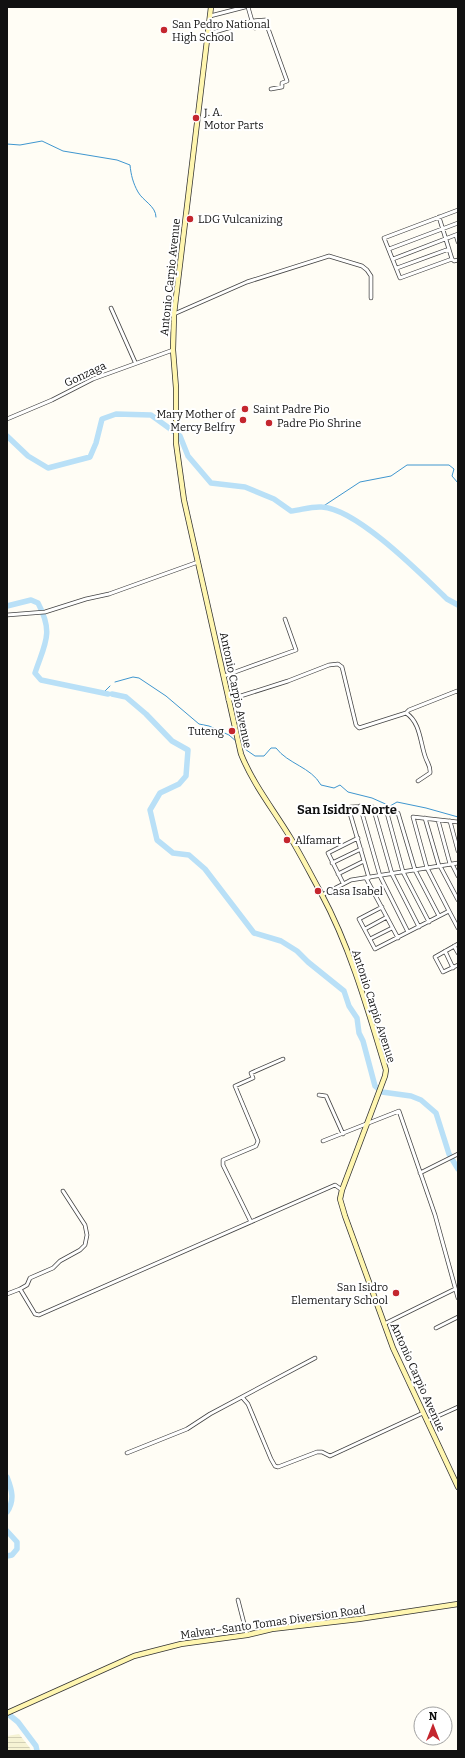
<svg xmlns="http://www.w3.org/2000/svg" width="465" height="1758" font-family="Bitter,serif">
	<defs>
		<pattern id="farmland-rules" width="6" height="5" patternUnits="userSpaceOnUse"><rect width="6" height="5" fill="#f6f3d4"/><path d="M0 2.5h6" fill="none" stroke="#d2cfb5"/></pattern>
	</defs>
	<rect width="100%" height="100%" fill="#fffdf5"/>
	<path fill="url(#farmland-rules)" d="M19,1734L30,1748L31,1751H7V1736Z"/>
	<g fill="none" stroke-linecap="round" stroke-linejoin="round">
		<path stroke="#3f96cf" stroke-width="1" d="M7,144L20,145L42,141L63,151L117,160L130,165C131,175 133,183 138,192C143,201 156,206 156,217
			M322,507L360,482L391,476L407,465H449L454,469L452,476L458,483
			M115,682L133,677L139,678L166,696L199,724L209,726L229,735L237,742
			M103,693L110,686
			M242,747L255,756H264L271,748H276C288,764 311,767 321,785L334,788L340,785L348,792L372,798L390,806L397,802L426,808L458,817"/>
		<path stroke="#b9e0f7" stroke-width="5.5" d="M7,436L28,456L48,468L90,457L96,443L102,419L116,414L151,415L180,436L188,456L211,483L245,487L274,499L291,511C301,510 312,506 322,507C357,509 421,574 447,599L458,605
			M7,606L31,600L38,603C54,633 45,643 35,673L41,680L108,694
			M112,694L126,697L146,714L172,741L188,750L186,776L179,784L160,793L150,810L157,840L173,853L189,855L205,869L254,933L281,941L297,951L308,962L344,991L349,1006L357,1018L359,1033L363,1041L375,1086L382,1092L411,1096L421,1100L436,1113L449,1154L458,1169
			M7,1477C12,1490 15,1500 7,1512
			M7,1531L17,1542V1549L12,1555L7,1556
			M7,1713L18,1722L36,1746L37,1751"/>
		<g stroke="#444" stroke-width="4.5">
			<path id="street" d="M248,7L252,21L265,20L287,81L282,83V87L271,89
				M210,16L245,7
				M208,34L252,21L255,28
				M439,217L452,259L454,261L458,260
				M456,235L458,242
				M389,249L458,223
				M393,259L458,234
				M452,259L400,278L384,238L458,210
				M397,268L449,249
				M111,308L135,362
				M174,314L247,282L329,256L362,266L367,270L371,276V298
				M7,419L52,400L93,379L173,350
				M7,615L45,612L86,599L109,594L198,562
				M224,676L296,650L285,619
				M228,700L288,681L329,665L338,664L342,667L356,725L359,728L406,713L409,710L457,691L458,692
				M406,713C420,722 420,741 425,756C427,763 431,766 430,773L418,781
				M360,806L380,876L408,932
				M373,807L392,874L419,927
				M387,813L403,872L429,922
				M425,818L439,866
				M438,820L450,864
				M450,821L458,851
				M332,863L361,849
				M452,864L458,876
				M440,866L458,900
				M338,874L364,861
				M366,878L398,938
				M369,878L349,810L351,807L370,806L387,813H398L415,870L439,916
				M343,883L328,853L358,838
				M322,895L351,880L458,863
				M382,907L359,919L375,949L449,911L427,868L413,817L458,822
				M449,911L458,928
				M365,929L387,917
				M370,939L392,928
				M458,944L435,957L443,972L458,965
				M454,946L458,953
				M445,951L453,968
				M319,1095L326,1096L343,1134
				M323,1141L399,1111L435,1215L458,1298
				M420,1173L458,1154
				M251,1222L223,1165V1160L256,1146L258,1141L235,1086L253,1078L251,1073L283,1059
				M20,1289L27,1285L30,1278L53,1268L60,1261L80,1250L85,1245L87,1235L85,1225L63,1191
				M7,1294L20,1289L35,1314L39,1315L335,1185L342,1190
				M384,1324L455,1289
				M436,1328L458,1317
				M242,1397L248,1404L271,1459L275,1466L278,1467L317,1452H322L330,1456L423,1413
				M427,1421L458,1407
				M127,1453L187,1429L210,1414L315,1358
				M238,1600L247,1635"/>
		</g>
		<g stroke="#333" stroke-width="6">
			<path id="secondary" d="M211,7L174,314L173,350L176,388V443L184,500L241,754C253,784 273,809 290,837C301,855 311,875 321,893C351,949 368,1010 386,1070L385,1076L342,1190L340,1199L345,1216L393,1348L458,1487
				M7,1713L134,1656L181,1644L247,1635L272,1629L359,1619L458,1604"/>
		</g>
		<use href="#street" stroke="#fff" stroke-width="3"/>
		<use href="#secondary" stroke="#fff6b0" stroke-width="4.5"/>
	</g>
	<g fill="#c4262e" stroke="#fff" stroke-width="1.5">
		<circle cx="164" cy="30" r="4"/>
		<circle cx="196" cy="118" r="4"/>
		<circle cx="190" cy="219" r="4"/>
		<circle cx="245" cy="409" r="4"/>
		<circle cx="243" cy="420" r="4"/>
		<circle cx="269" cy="423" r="4"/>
		<circle cx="232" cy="731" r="4"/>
		<circle cx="287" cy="840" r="4"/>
		<circle cx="318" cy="891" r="4"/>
		<circle cx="396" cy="1293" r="4"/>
	</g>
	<g text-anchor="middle" stroke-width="4" stroke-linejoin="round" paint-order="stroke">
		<g font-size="11" fill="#111" stroke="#fff" text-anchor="start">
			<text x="172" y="28">San Pedro National<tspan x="172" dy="13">High School</tspan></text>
			<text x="204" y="116">J. A.<tspan x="204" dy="13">Motor Parts</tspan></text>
			<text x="198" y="223">LDG Vulcanizing</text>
			<text x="253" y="413">Saint Padre Pio</text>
			<text x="235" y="418" text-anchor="end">Mary Mother of<tspan x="235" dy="13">Mercy Belfry</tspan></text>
			<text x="277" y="427">Padre Pio Shrine</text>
			<text x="224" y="735" text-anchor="end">Tuteng</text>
			<text x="295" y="844">Alfamart</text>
			<text x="326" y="895">Casa Isabel</text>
			<text x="388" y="1291" text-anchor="end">San Isidro<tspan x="388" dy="13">Elementary School</tspan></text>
		</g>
		<g font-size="11" fill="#111" stroke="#fff">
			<text transform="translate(170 277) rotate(-84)" y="4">Antonio Carpio Avenue</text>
			<text transform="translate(85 374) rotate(-25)" y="4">Gonzaga</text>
			<text transform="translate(236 690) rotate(78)" y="4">Antonio Carpio Avenue</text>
			<text transform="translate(374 1006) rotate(72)" y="4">Antonio Carpio Avenue</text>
			<text transform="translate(418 1377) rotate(66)" y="4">Antonio Carpio Avenue</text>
			<text transform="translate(273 1622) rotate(-8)" y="4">Malvar–Santo Tomas Diversion Road</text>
		</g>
		<g font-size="13" font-weight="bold" fill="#111" stroke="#fff">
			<text x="347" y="814">San Isidro Norte</text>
		</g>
	</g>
	<rect width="465" height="1758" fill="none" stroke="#111111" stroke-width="16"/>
	<g transform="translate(433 1726)"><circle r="19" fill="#ffffff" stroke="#a0a0a0"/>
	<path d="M0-3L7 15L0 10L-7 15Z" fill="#c4262e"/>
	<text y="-6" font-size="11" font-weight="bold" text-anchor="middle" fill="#111111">N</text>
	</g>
</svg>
